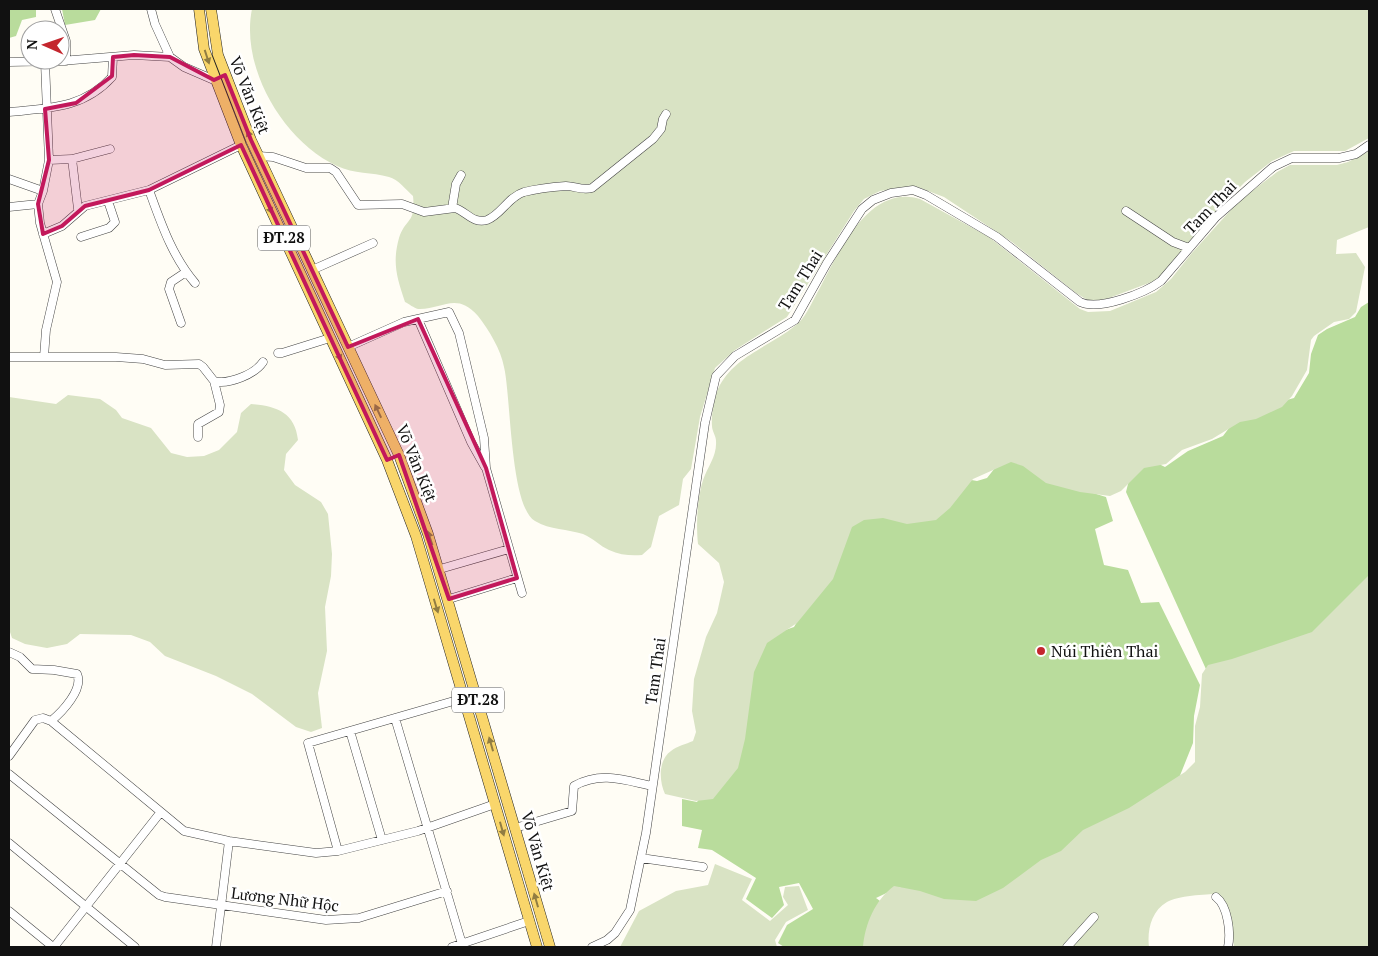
<svg xmlns="http://www.w3.org/2000/svg" width="1378" height="956" font-family="'PT Serif',serif">
	<rect width="100%" height="100%" fill="#fffdf5"/>
	<path fill="#b9dc9c" d="M9,9H36V17L22,20L16,36L9,38Z
		M62,9H101L95,20L65,25Z
		M1369,302V598L1350,635L1210,678L1126,492L1132,468L1151,460L1165,467L1188,451L1223,436L1235,420L1276,403L1294,398L1309,373L1311,354L1318,335L1327,329L1355,317L1361,307Z
		M1014,444L1048,479L1106,497L1113,521L1095,529L1104,565L1128,570L1141,603L1159,602L1200,685L1194,716L1193,743L1179,778L1006,896L940,910L899,887L876,898L899,915L882,947H784L778,943L787,925L813,909L799,883L779,887L784,905L772,918L746,899L756,878L712,850L698,848L702,830L682,826V799L697,802L711,782L750,642L794,627L813,595L839,528L915,470L977,481L987,478Z"/>
	<path fill="#d9e3c4" d="M252,9H1369V138L1345,151H1294L1272,161L1245,182L1212,215L1157,280L1101,301H1089L1076,293L1012,242L944,197L915,186L880,191L864,199L854,211L787,317L735,350L715,368L700,417L691,469L683,479L679,505L659,516L651,547L642,555C631,556 620,555 609,550C600,546 593,538 583,534C568,529 550,530 535,521C510,507 511,396 504,367C501,350 489,330 478,316C456,291 442,310 418,309C414,308 409,304 405,302C397,278 392,263 399,238C406,217 416,224 413,196C406,190 398,179 389,177C372,172 354,174 337,166C283,141 240,67 252,9Z
		M1369,151V227L1337,240L1336,254L1356,253L1365,267L1356,312L1349,319L1334,322L1314,336L1311,340L1307,370L1292,396L1282,407L1256,419L1240,422L1212,439L1182,450L1166,464L1144,468L1121,491L1110,496L1080,492L1046,483L1023,466L1011,462L973,479L950,508L936,520L907,524L883,518L864,520L852,527L833,579L797,623L767,643L754,672L745,739L738,768L713,799L696,801L665,794C659,781 658,760 671,751C677,746 686,744 693,741L696,732L692,711L694,679L706,637L717,613L724,582L719,563L698,544C696,525 697,499 703,480C708,466 717,456 716,441C716,436 712,431 712,426C711,417 714,397 718,389C733,356 770,347 796,325C805,318 810,306 815,297C836,259 866,183 920,199L989,237L1080,309L1088,312L1110,311L1156,292L1171,279L1191,254L1238,202L1277,172L1290,165H1337L1348,162Z
		M68,395L100,399L116,410L122,418L151,428L171,453L187,457L204,456L219,450L237,432L241,413L251,404C276,406 295,412 298,440L286,454L284,470L295,485L321,502L328,514L332,554L331,576L325,607L327,651L318,693L322,728L311,732L296,727L252,694L216,676L165,656L150,642L131,635L80,634L67,644L47,648L25,644L12,638L9,629V397L56,404Z
		M1369,575V947H1234C1232,926 1234,909 1218,894C1206,894 1177,896 1167,902C1151,911 1147,931 1149,947H863C865,924 875,900 894,886L920,891L944,899L976,901L1003,888L1041,860L1061,851L1083,830L1129,808L1185,772L1195,762V726L1200,707L1202,674L1208,665L1232,659L1312,632Z
		M715,864L752,879L742,900L770,921L788,905L783,897L785,887L799,886L808,910L786,922L775,940L777,947H620L639,911L676,891L708,885Z"/>
	<g fill="none" stroke-linecap="round" stroke-linejoin="round">
		<g stroke="#444" stroke-width="9">
			<path id="minor" d="M55,9L66,41V61
				M151,9L155,24L170,57
				M9,62L61,61L134,55L170,57L184,67L214,80
				M9,112C48,108 83,109 112,77L113,57
				M259,156L273,157L306,168H330L336,172L358,205L402,204L424,212L455,208C467,212 473,224 487,220C501,215 508,197 524,192C536,189 552,187 566,186C575,186 582,191 592,188L653,139L661,129L663,119L666,114
				M72,159L110,149
				M49,160L72,159L78,209
				M9,179L43,191
				M149,190C161,223 172,256 195,283
				M9,207L38,204
				M452,208L456,184L461,175
				M1126,211L1173,242L1189,248
				M43,234L62,226L85,206L149,190L241,145
				M81,237L109,228L115,222L108,201
				M312,270L373,243
				M418,319L471,442L485,467
				M181,323L169,289L171,282L186,272
				M348,347L404,322L449,312L459,333L484,438L486,468L522,593
				M278,353H282L330,338
				M9,357H116L143,359L165,365L199,364L203,367L214,381C229,385 255,374 263,362
				M44,357L46,330L57,282L40,223L38,204L43,191L49,160L45,62
				M198,437V424L219,412L220,405L214,381
				M440,569L509,549
				M449,599L517,578
				M9,652L20,657L32,669L54,670L77,674C84,689 62,712 51,721
				M395,718L462,944
				M350,731L382,840
				M9,756L35,720L43,718L51,721L184,831L229,841L316,853L338,851L418,831L495,804
				M9,774L159,895L165,897L326,920L359,918L447,891
				M515,828L572,811L574,786C601,771 624,780 652,786
				M9,843L135,947
				M338,851L308,743L464,698
				M641,858L703,867
				M1216,897C1228,906 1231,933 1228,947
				M9,911L53,947
				M54,947L160,813
				M216,947L229,841
				M452,947L529,921
				M592,947L607,940L615,933L630,910L646,833L705,423L716,376L735,356L795,320L827,263L862,209L873,200L891,193L913,190L926,195L997,237L1080,302C1099,311 1145,293 1161,281L1216,217L1273,167L1292,158H1339L1356,154L1369,145
				M1067,947L1094,917"/>
		</g>
		<g stroke="#222" stroke-width="11">
			<path id="major" d="M199,9L204,49L241,145L387,460L416,536L537,947
				M211,9L218,55L251,140L399,455L428,534L550,947"/>
		</g>
		<use href="#minor" stroke="#fff" stroke-width="8"/>
		<use href="#major" stroke="#f9d66b" stroke-width="10"/>
	</g>
	<defs><path id="oneway-solid" d="M-6-.8H1V-3.2L6.5 0L1 3.2V.8H-6Z" transform="scale(1.25)"/></defs>
	<g fill="#917d42">
		<use href="#oneway-solid" transform="translate(207 57) rotate(72)"/>
		<use href="#oneway-solid" transform="translate(250 137) rotate(-113)"/>
		<use href="#oneway-solid" transform="translate(269 207) rotate(65)"/>
		<use href="#oneway-solid" transform="translate(338 354) rotate(65)"/>
		<use href="#oneway-solid" transform="translate(378 411) rotate(-115)"/>
		<use href="#oneway-solid" transform="translate(430 538) rotate(-109)"/>
		<use href="#oneway-solid" transform="translate(436 606) rotate(73)"/>
		<use href="#oneway-solid" transform="translate(491 744) rotate(-106)"/>
		<use href="#oneway-solid" transform="translate(502 829) rotate(74)"/>
		<use href="#oneway-solid" transform="translate(536 900) rotate(-106)"/>
	</g>
	<path fill="#c2185b" fill-opacity="0.2" stroke="#c2185b" stroke-width="4" stroke-linejoin="round" d="M134,55L170,57L214,80L225,75L251,140L348,347L418,319L486,468L517,578L449,599L399,455L387,460L241,145L149,190L85,206L62,226L43,234L38,204L49,160L45,109L76,103L112,76L113,57Z"/>
	<circle fill="#c4262e" stroke="#fff" stroke-width="2" cx="1041" cy="651" r="5"/>
	<g text-anchor="middle" stroke-width="5" stroke-linejoin="round" paint-order="stroke">
		<g fill="#fff" stroke="#585858" stroke-width="1">
			<rect x="258" y="225.5" width="52" height="25" rx="4"/>
			<rect x="452" y="687.5" width="52" height="25" rx="4"/>
		</g>
		<g font-size="15" font-weight="bold" fill="#111">
			<text x="284" y="243">ĐT.28</text>
			<text x="478" y="705">ĐT.28</text>
		</g>
		<g font-size="16" fill="#111" stroke="#fff">
			<text transform="translate(250 95) rotate(68)" y="6">Võ Văn Kiệt</text>
			<text transform="translate(1210 207) rotate(-46)" y="6">Tam Thai</text>
			<text transform="translate(800 280) rotate(-58)" y="6">Tam Thai</text>
			<text transform="translate(417 463) rotate(68)" y="6">Võ Văn Kiệt</text>
			<text transform="translate(655 671) rotate(-82)" y="6">Tam Thai</text>
			<text transform="translate(538 851) rotate(74)" y="6">Võ Văn Kiệt</text>
			<text transform="translate(285 899) rotate(7)" y="6">Lương Nhữ Hộc</text>
		</g>
		<g font-size="16" fill="#111" stroke="#fff" text-anchor="start">
			<text x="1051" y="657">Núi Thiên Thai</text>
		</g>
	</g>
	<rect width="1378" height="956" fill="none" stroke="#111111" stroke-width="20"/>
	<g transform="translate(45 45) rotate(272)"><circle r="24" fill="#ffffff" stroke="#a0a0a0"/>
	<path d="M0-4L9 19L0 12L-9 19Z" fill="#c4262e"/>
	<text y="-8" font-size="14" font-weight="bold" text-anchor="middle" fill="#111111">N</text>
	</g>
</svg>
